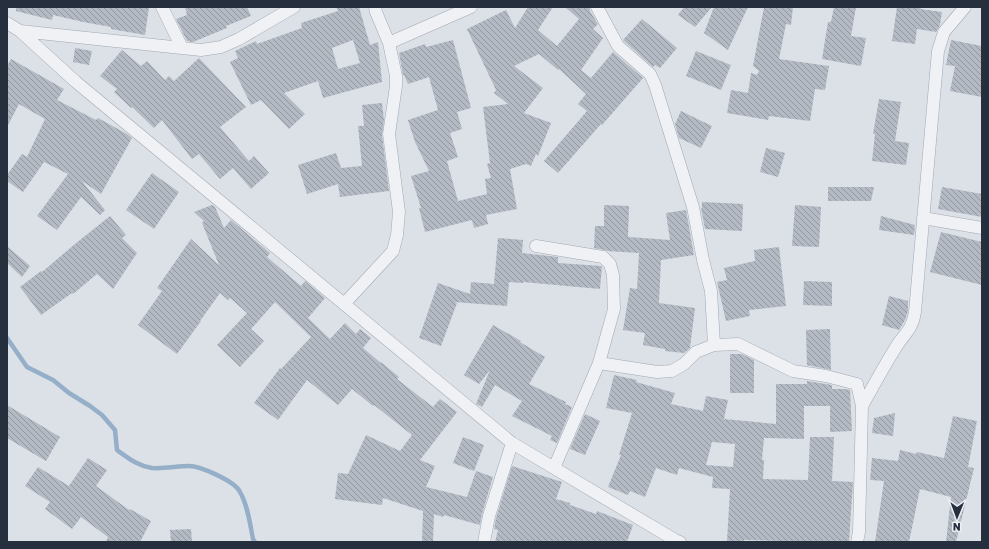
<svg xmlns="http://www.w3.org/2000/svg" width="989" height="549" font-family="Rubik,sans-serif">
	<defs>
		<pattern id="building-back-hatch" width="6" height="6" patternUnits="userSpaceOnUse"><rect width="6" height="6" fill="#b3bac4"/><path d="M-1 5l2 2M0 0l6 6M5-1l2 2" fill="none" stroke="#9198a0"/></pattern>
	</defs>
	<rect width="100%" height="100%" fill="#dce1e7"/>
	<g fill="none" stroke-linecap="round" stroke-linejoin="round">
		<path stroke="#96afc8" stroke-width="4.5" d="M7,338L27,367L53,380L69,393L90,406L102,415L115,430L117,450C128,458 138,466 152,468C165,469 177,466 189,466C200,466 235,481 240,492C248,506 250,524 253,539L255,542"/>
	</g>
	<path fill="url(#building-back-hatch)" fill-rule="evenodd" d="M16,7H149L145,35L111,29V27L83,22L53,15L52,20L16,11Z
		M185,7H247L251,16L226,26L227,28L193,42L187,41L176,19L187,15Z
		M336,7H359L370,45L378,42L382,82L323,98L318,81L284,93L305,114L289,129L261,100L251,105L230,62L238,58L235,51L256,41L257,44L302,28L301,23L338,11ZM353,40L360,63L338,69L332,48Z
		M528,7H553L538,30L557,46L579,19L565,7H590V11L598,24L593,29L603,38L581,70L591,78L613,52L643,78L602,125L601,124L558,173L544,161L587,111L578,104L586,94L559,69L558,70L539,54L514,66L543,88L524,113L551,123L538,156L536,154L531,166L526,164L510,169L517,209L486,215L488,224L474,228L472,220L425,232L419,208H421L411,176L429,171L415,142L408,120L438,110L429,77L408,84L404,75H403L399,53L425,44L426,47L453,40L471,108L457,112L462,129L450,133L458,157L447,161L458,201L487,194L485,179L491,178L487,164L490,163L483,107L508,104L494,93L496,90L467,29L506,10L515,28Z
		M684,7H712L695,27L678,15Z
		M714,7H748L728,50L704,33Z
		M764,7H793L791,25L786,24L779,59L829,66L825,90L815,89L810,121L769,116L768,120L727,113L731,90L748,93L751,73L757,75L759,71L753,66Z
		M834,7H856L851,36L866,38L861,66L822,59L828,22H831Z
		M897,7H921L920,9L942,12L940,25L936,32L917,29L915,44L892,41Z
		M642,19L677,48L660,68L655,65L653,67L623,40Z
		M951,40L982,46V97L950,91L955,66L946,65Z
		M75,48L92,51L89,65L73,62Z
		M122,50L141,66L147,61L165,80L169,76L174,81L199,58L246,107L220,127L249,161L254,156L269,173L251,189L233,168L220,179L199,154L192,159L162,120L154,128L132,107L131,108L114,92L117,89L100,76Z
		M696,51L731,65L721,90L686,76Z
		M11,59L64,89L57,100L96,120L98,118L127,134L132,138L101,194L82,181L105,210L100,215L81,197L57,230L37,216L68,174L44,162L23,192L7,181V175L22,154L27,157L45,119L19,104L7,127V66Z
		M879,99L901,102L895,141L909,143L906,165L872,161L875,134H873Z
		M382,103L384,120L382,135L389,191L340,197L338,184L307,194L298,165L336,153L341,168L362,166L358,126H364L362,105Z
		M681,111L712,126L701,148L679,138L675,124Z
		M766,148L785,153L778,177L760,172Z
		M152,173L179,192L154,229L126,210Z
		M828,187H874L871,201H828Z
		M942,187L982,194V217L938,209Z
		M702,202L743,204L742,231L705,229L701,208H702Z
		M212,205L215,207L224,228L231,220L270,253L267,257L301,286L305,281L325,298L308,318L330,339L345,323L356,334L360,329L371,338L363,348L381,363V362L399,377L397,379L433,407L440,399L457,412L420,460L435,466L426,487L467,497L476,471L493,477L482,514L480,525L444,515L443,517L434,514L433,542H422L423,511L383,498L382,505L335,499L338,473L348,474L366,435L400,451L412,435L374,405L373,406L352,389L338,405L307,380L278,420L254,403L280,368L281,369L311,337L275,302L251,329L264,341L240,367L217,345L247,313L230,298L228,300L220,293L200,321H201L177,354L138,325L162,291L157,288L191,239L219,265L202,223L204,221L194,212Z
		M604,205L629,206L628,237L643,238L670,240L666,213L686,210L694,255L661,260L659,303L695,308L690,348L684,353L665,351V349L643,345L645,333L623,330L630,288L637,289L639,253L607,251L604,250L594,248L595,226H604Z
		M795,205L821,207L819,247L792,246Z
		M110,216L126,235L122,238L137,253L113,289L97,274L73,294L72,293L41,315L20,287L41,271L42,272L75,244Z
		M881,216L915,225L914,235L879,230Z
		M941,232L982,242V285L930,272Z
		M498,238L523,240L522,253L558,257V263L602,266L600,289L523,282V283L509,282L507,306L454,302L457,303L441,346L419,338L438,283L470,294L471,282L494,284Z
		M7,246L30,266L22,277L7,263Z
		M779,247L786,306L749,310L750,316L726,321L717,282L727,280L724,268L755,261L754,250Z
		M804,281L832,282V306L803,305Z
		M889,296L908,301V311L905,320L899,330L882,325Z
		M493,325L521,341L520,342L545,357L529,384L566,402L565,404L572,407L557,443L550,440L552,436L512,416L522,401L495,385L482,407L476,404L490,370L479,384L464,375Z
		M830,329L831,370L807,365L806,330Z
		M730,354H742L754,360V393H730Z
		M614,375L637,380L636,382L675,393L671,404L703,411L706,396L728,400L724,419L776,424V384H807V381L832,385V389H845L850,390L852,431L830,432V406H804V439L764,438L762,460H764L763,479L808,480L810,437H834L832,481L853,482L849,542H782V541L744,540V542L727,541L730,489L712,488L713,477L679,468L677,475L656,468L645,497L630,491L628,495L608,487L621,455H619L632,413L606,408ZM712,442L735,444L733,467L706,465Z
		M7,405L60,437L46,461L7,438Z
		M895,413L893,436L872,433L874,418Z
		M585,414L600,421L585,455L570,449Z
		M953,416L977,421L968,467L974,468L956,542H946L951,497L920,489L909,542H875L884,481L870,480L872,458L898,461L900,450L916,454L917,452L944,458Z
		M463,437L484,445L474,471L453,463Z
		M88,458L107,470L96,486L129,510L130,509L151,521L140,542H106L108,537L81,517L72,529L45,509L50,502L25,486L38,467L69,486Z
		M512,466L562,482L556,499L570,503V505L596,514L597,511L633,525L627,542H495L498,530L494,529L496,518Z
		M191,529L192,542H171L170,530Z"/>
	<g fill="none" stroke-linecap="round" stroke-linejoin="round">
		<g stroke="#a2a8b1" stroke-width="13">
			<path id="street" d="M162,7L182,48
				M597,7L618,46L650,74L655,85L693,207L703,260L711,291L714,345
				M7,23L20,31L76,82L512,443L675,540L680,542
				M20,31L201,50L221,47L239,39L294,7
				M389,43L471,7
				M923,218L982,228
				M536,246L603,257L610,264L613,275L614,309L599,363
				M344,304L393,251L397,235L399,212L389,134L396,86V76L389,43L376,12L375,7
				M862,406C874,385 885,364 898,344C907,331 912,329 915,312L938,51L944,32L965,7
				M554,468L599,363L657,372L672,371L684,364L696,352L714,345L738,344L793,371L826,376L857,384L862,406L859,532L857,542
				M484,542L489,516L512,443"/>
		</g>
		<use href="#street" stroke="#eff1f5" stroke-width="12"/>
	</g>
	<rect width="989" height="549" fill="none" stroke="#262f3d" stroke-width="16"/>
	<g transform="translate(957 517) rotate(181)" stroke="#eceff5" stroke-width="3" paint-order="stroke">
	<path d="M0-3L7 15L0 10L-7 15Z" fill="#262f3d"/>
	<text y="-6" font-size="11" font-weight="bold" text-anchor="middle" fill="#262f3d">N</text>
	</g>
</svg>
